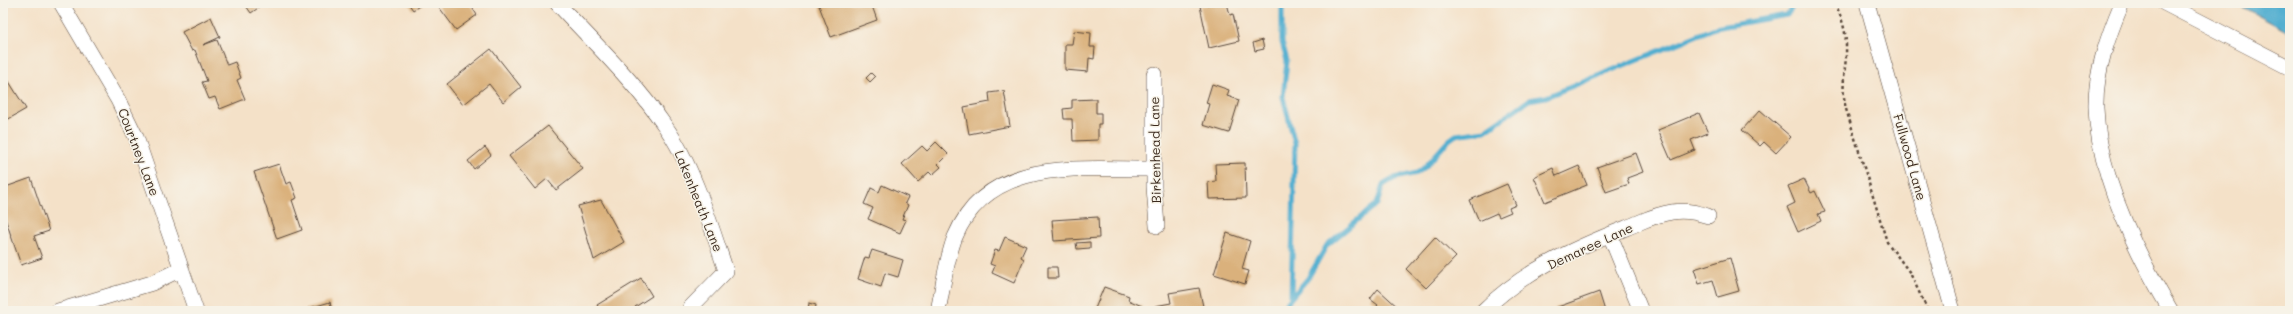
<svg xmlns="http://www.w3.org/2000/svg" width="2293" height="314" font-family="Mali,sans-serif">
	<rect width="100%" height="100%" fill="#f7f3e8"/>
	<filter id="ink" filterUnits="userSpaceOnUse"><feTurbulence type="fractalNoise" baseFrequency=".025" numOctaves="2"/><feDisplacementMap in="SourceGraphic" scale="8" xChannelSelector="R" yChannelSelector="G"/><feConvolveMatrix kernelMatrix="1 2 1 2 8 2 1 2 1" color-interpolation-filters="sRGB"/></filter>
	<filter id="wash" filterUnits="userSpaceOnUse"><feTurbulence type="fractalNoise" baseFrequency=".012" numOctaves="4" result="noise"/><feDisplacementMap in="SourceGraphic" scale="16" xChannelSelector="R" yChannelSelector="G"/><feGaussianBlur stdDeviation="0.9" result="paint"/><feColorMatrix in="noise" values="0 0 0 0 0 0 0 0 0 0 0 0 0 0 0 0 0 1.4 0 .05"/><feComposite in="paint" operator="in"/></filter>
	<g filter="url(#wash)">
		<rect width="100%" height="100%" fill="#f4e1c8"/>
		<path fill="#52afd0" stroke="#466c77" d="M2235,3H2290V33Z"/>
		<g fill="none" stroke-linecap="round" stroke-linejoin="round">
			<path stroke="#52afd0" stroke-width="5" d="M1282,3V42L1287,61L1283,97L1295,144L1291,297
				M1280,311L1308,278L1327,245L1377,204L1383,185L1395,178L1417,173L1425,167L1449,140L1456,135L1485,131L1529,100L1546,97L1715,28L1787,15L1795,3"/>
		</g>
		<g id="blocks">
			<path fill="#dab17b" d="M244,3H263L264,4L251,13Z
				M408,3H424L413,10Z
				M436,3H469L477,15L456,30Z
				M818,3H871L877,20L831,37Z
				M1218,3H1227L1230,15L1233,14L1239,41L1209,48L1200,6Z
				M211,17L220,37L203,45L217,40L227,65L235,62L241,78L237,80L245,99L220,109L215,97L209,99L202,82L207,81L195,50L192,51L182,32Z
				M1074,31L1091,33L1090,47H1095L1094,59L1089,58L1088,72L1065,70V44H1072Z
				M1262,40L1264,49L1255,51L1253,43Z
				M491,49L521,87L503,102L489,84L463,105L447,84Z
				M871,73L875,77L870,82L866,78Z
				M8,80L26,109L5,121L3,117V83Z
				M1212,84L1229,90L1227,96L1239,100L1229,133L1203,125L1209,104L1206,103Z
				M1004,91L1010,126L969,134L964,107L990,102L989,93Z
				M1096,99V113H1101V124H1098V140L1073,141L1072,119H1064L1063,109L1072,108V100Z
				M1760,110L1791,137L1776,153L1764,142L1760,146L1742,130Z
				M1699,113L1708,133L1691,140L1695,150L1671,160L1658,130Z
				M548,126L583,169L556,190L547,179L535,189L509,156Z
				M936,142L948,154L938,164L941,167L932,175L929,172L918,182L902,164L922,146L927,151Z
				M485,147L491,155L474,169L468,161Z
				M1636,153L1643,172L1627,178L1629,184L1606,192L1597,167Z
				M1245,163L1246,198L1209,199L1208,182L1216,181L1215,164Z
				M279,164L286,184L291,182L297,198L292,200L302,230L277,239L254,172Z
				M1579,166L1587,185L1545,202L1534,177L1553,168L1556,176Z
				M31,178L49,231L34,236L42,258L21,265L3,212V188Z
				M1804,179L1811,193L1815,191L1825,212L1818,214L1821,221L1798,232L1787,207L1795,203L1788,186Z
				M1507,184L1516,205L1509,208L1511,212L1499,217L1497,213L1479,221L1470,200Z
				M882,185L908,197L905,203L908,205L902,219L906,220L900,233L868,219L873,208L864,204L871,188L879,192Z
				M601,200L624,242L594,260L578,206Z
				M1098,217L1099,238L1054,241L1052,220Z
				M1227,233L1250,241L1242,269L1249,271L1245,284L1214,274Z
				M1005,237L1026,246L1021,257L1024,259L1014,283L992,273L995,266L990,264L995,250L999,251Z
				M1435,237L1456,257L1426,288L1406,269Z
				M1090,242V248L1077,249L1076,243Z
				M872,250L903,260L898,277L885,273L881,287L858,279L865,257L869,258Z
				M1730,258L1739,291L1718,297L1713,280L1699,284L1694,269Z
				M1048,267H1057L1058,278H1048Z
				M641,278L652,296L635,307L637,311H601L597,305Z
				M1104,287L1129,296L1128,300L1142,306L1140,311H1094Z
				M1199,288L1204,311H1156L1155,306L1171,303L1169,293Z
				M1378,289L1400,309L1398,311H1373L1378,305L1370,299Z
				M1599,292L1605,311H1556L1555,308Z
				M330,302L332,311H306V309Z
				M809,303L816,305L815,311L808,310Z
				M1755,307L1756,311H1745Z"/>
		</g>
	</g>
	<g filter="url(#ink)">
		<use href="#blocks" fill-opacity="0" stroke="#574538" stroke-width="1"/>
		<g fill="none" stroke-linecap="round" stroke-linejoin="round">
			<g stroke="#574538" stroke-width="16">
				<path id="minor" d="M61,3L118,100L136,137L196,311
					M557,3C594,43 634,81 665,126C693,165 711,226 726,271L690,308
					M1867,3L1953,311
					M2122,3C2108,36 2095,72 2096,108C2098,176 2137,254 2171,311
					M2164,3L2290,68
					M1154,74V187L1157,226
					M1610,235L1641,311
					M58,311L152,283L181,269
					M938,311C943,287 946,260 955,237C989,155 1082,170 1154,169
					M1483,311C1523,271 1575,248 1626,228C1641,222 1656,214 1672,212C1685,210 1696,212 1708,216"/>
			</g>
			<path stroke="#574538" stroke-width="2.5" stroke-dasharray="3 3" stroke-linecap="butt" d="M1835,3C1841,16 1846,30 1846,45C1847,69 1840,83 1846,109L1887,242L1910,273L1928,311"/>
			<use href="#minor" stroke="#fff" stroke-width="15"/>
		</g>
	</g>
	<g text-anchor="middle" stroke-width="3" stroke-linejoin="round" paint-order="stroke">
		<g font-size="13" fill="#3b2a1e" stroke="#f7f3e8">
			<text transform="translate(1155 150) rotate(-91)" y="5">Birkenhead Lane</text>
			<text transform="translate(139 152) rotate(69)" y="5">Courtney Lane</text>
			<text transform="translate(1910 157) rotate(74)" y="5">Fullwood Lane</text>
			<text transform="translate(699 201) rotate(68)" y="5">Lakenheath Lane</text>
			<text transform="translate(1590 246) rotate(-25)" y="5">Demaree Lane</text>
		</g>
	</g>
	<rect width="2293" height="314" fill="none" stroke="#f7f3e8" stroke-width="16"/>
</svg>
